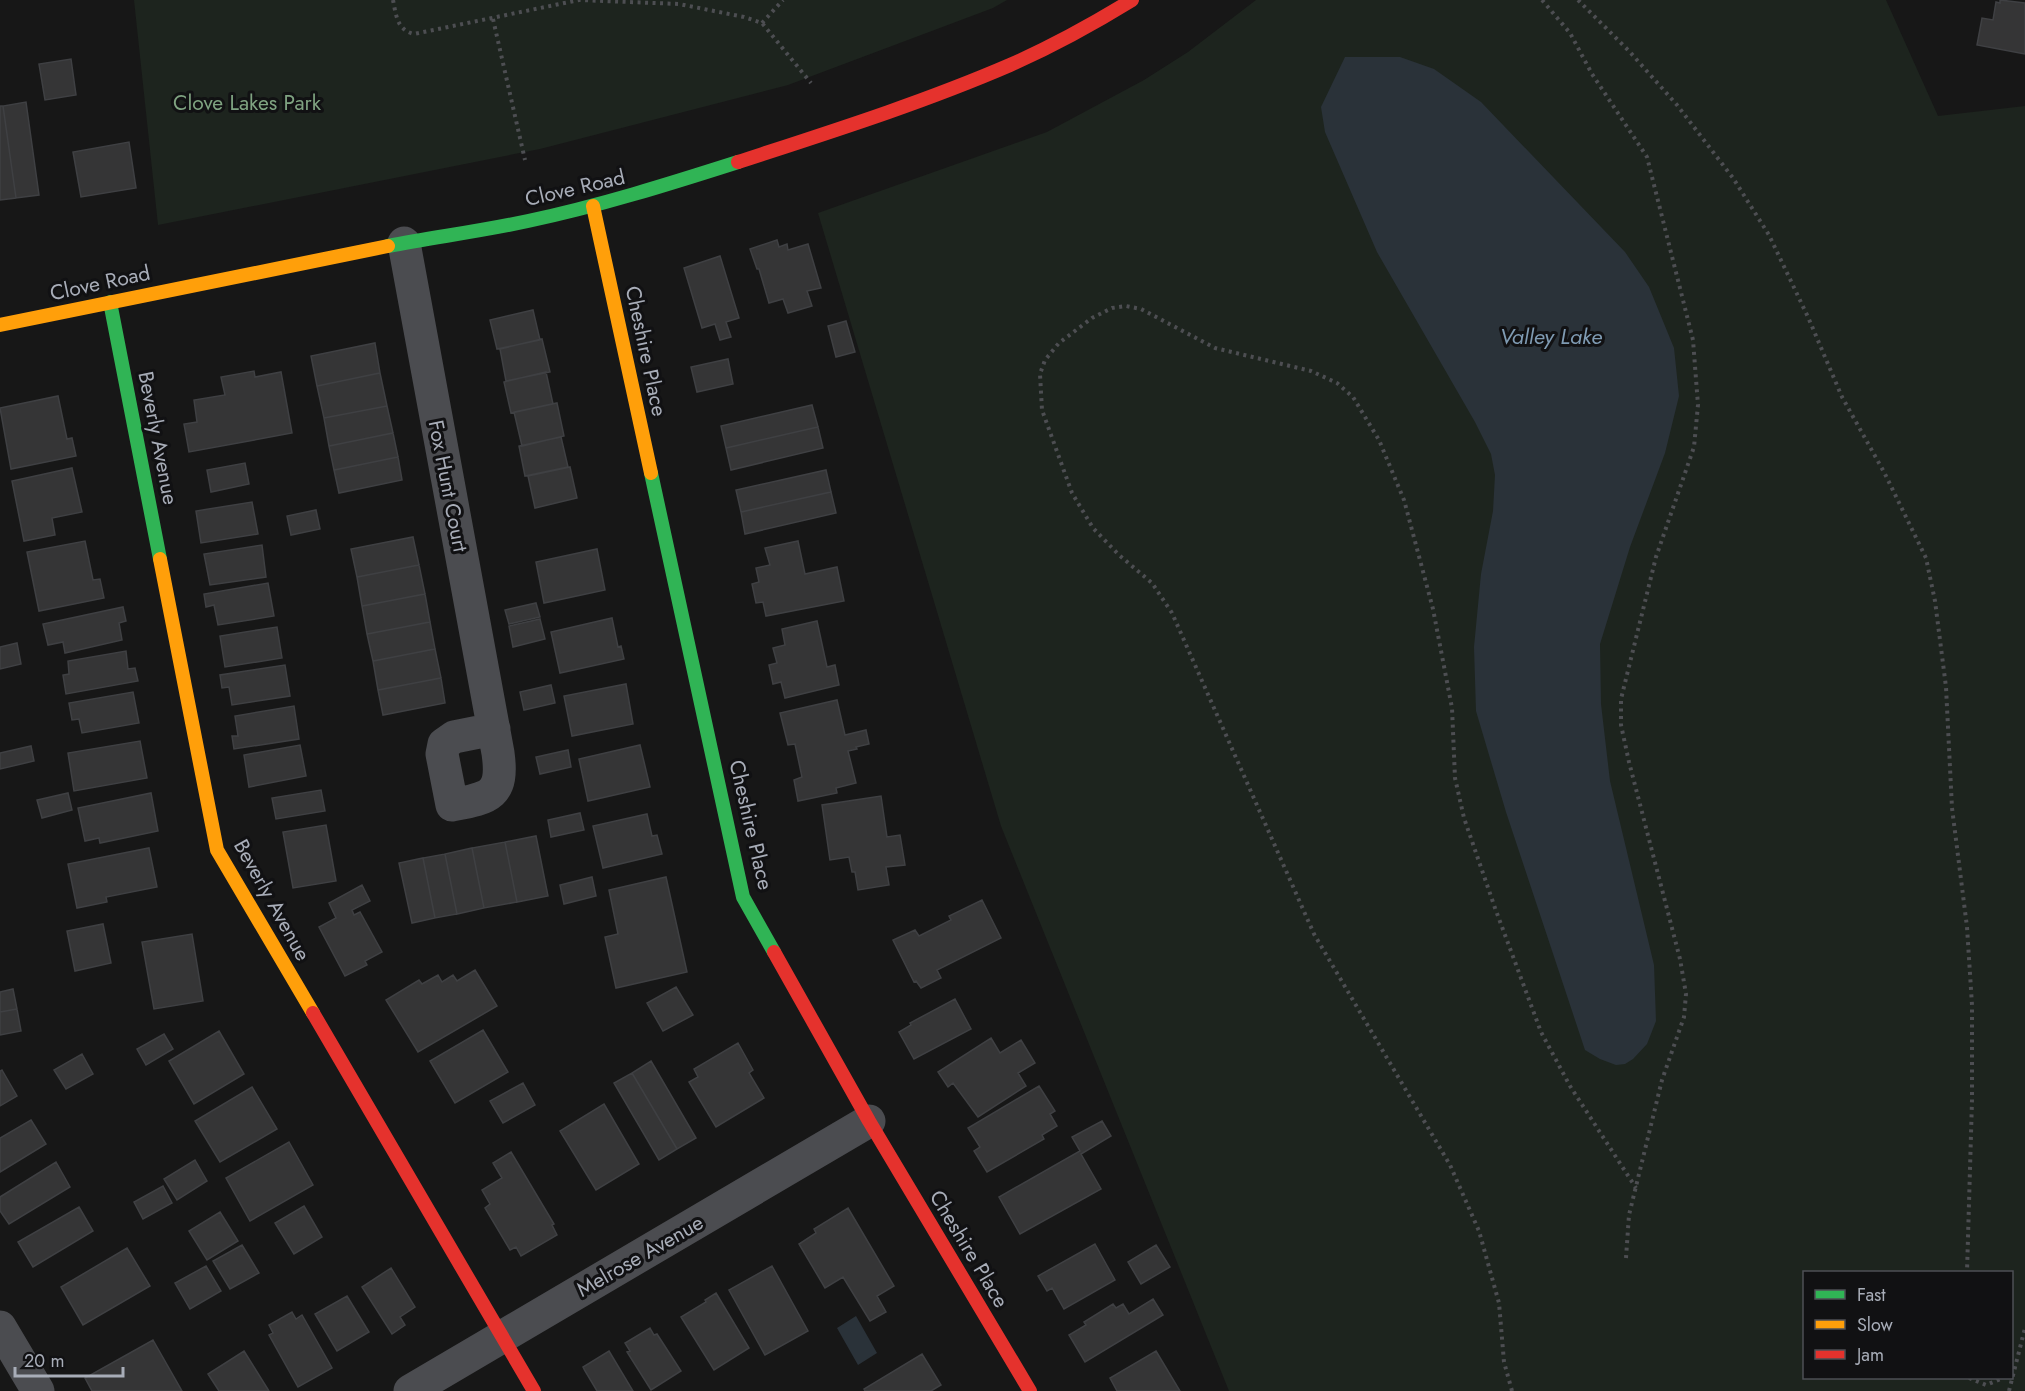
<svg xmlns="http://www.w3.org/2000/svg" width="2025" height="1391" font-family="Jost,sans-serif">
	<rect width="100%" height="100%" fill="#171717"/>
	<path fill="#1d241e" fill-rule="evenodd" d="M134,0H1007L993,8L788,85L540,149L158,225Z
		M1256,0H1886L1938,116L2025,106V1391H1229L1001,826L818,213L1047,132L1144,80L1188,52ZM1804,1272H2012V1378H1804Z"/>
	<path fill="#2a3239" d="M1345,57H1400L1434,69L1481,102L1625,252L1649,287L1674,348L1679,396L1665,453L1630,547L1600,644L1601,704L1610,781L1654,965L1656,1021L1647,1044L1633,1059L1625,1064L1616,1065L1600,1059L1585,1050L1506,812L1476,711L1474,647L1481,574L1493,511L1495,475L1491,454L1475,422L1377,252L1325,132L1321,107Z
		M856,1316L877,1353L858,1365L837,1328Z"/>
	<path fill="#353536" stroke="#3f4043" stroke-width="1.5" d="M2000,0L2025,3V54L1977,45L1982,18L1993,20L1996,2L2000,3Z
		M71,59L76,95L45,100L39,64Z
		M26,102L39,195L16,198L3,106Z
		M0,106H3L16,198L0,200Z
		M129,142L136,188L81,197L73,152Z
		M777,240L779,247L787,244L788,250L808,244L821,288L807,291L812,306L788,313L783,299L769,303L759,269H757L750,249Z
		M720,256L739,318L726,322L731,337L720,340L715,324L702,328L684,268Z
		M533,310L540,340L497,349L490,320Z
		M846,321L855,352L836,357L828,326Z
		M542,339L550,372L506,381L500,349Z
		M375,343L380,373L317,386L311,356Z
		M728,359L733,384L697,392L691,367Z
		M254,371L255,377L281,372L292,433L189,452L184,424L197,422L194,400L225,395L221,377Z
		M546,372L553,404L511,413L504,382Z
		M380,373L387,406L324,418L317,386Z
		M58,396L67,439L72,438L76,456L11,469L0,408Z
		M557,403L564,436L522,446L514,412Z
		M812,405L818,427L726,448L721,426Z
		M387,406L393,433L329,446L324,418Z
		M818,427L823,448L731,470L726,448Z
		M393,433L398,457L334,470L329,446Z
		M561,437L568,467L525,476L519,446Z
		M398,457L402,480L339,493L334,470Z
		M245,463L249,484L211,492L207,470Z
		M570,467L577,498L535,508L528,476Z
		M72,468L82,512L52,518L55,535L24,541L12,481Z
		M826,470L831,492L741,512L736,490Z
		M831,492L836,513L745,534L741,512Z
		M252,502L258,534L201,543L196,511Z
		M316,510L320,529L291,535L287,516Z
		M413,537L419,565L357,577L351,549Z
		M85,541L93,580L100,579L104,598L39,611L27,552Z
		M798,541L805,574L837,567L844,601L766,616L763,602L756,603L752,584L759,582L756,568L770,565L765,548Z
		M262,545L266,577L210,585L204,554Z
		M597,549L605,590L544,603L536,562Z
		M419,565L425,594L362,606L357,577Z
		M268,583L274,616L218,625L214,605L206,607L204,594Z
		M425,594L430,622L367,634L362,606Z
		M536,603L540,617L509,624L505,610Z
		M123,607L126,621L119,623L122,640L65,653L63,642L48,645L43,624Z
		M612,618L618,647L621,646L624,659L560,673L551,632Z
		M540,619L545,639L513,647L509,626Z
		M817,621L827,667L835,665L839,685L785,698L781,682L773,684L769,665L777,663L773,648L785,645L782,629Z
		M430,622L435,649L373,661L367,634Z
		M277,627L282,658L225,667L220,636Z
		M17,643L21,664L0,669V647Z
		M435,649L441,678L378,690L373,661Z
		M126,651L128,669L135,668L138,681L66,694L63,675L69,674L68,661Z
		M285,665L290,696L232,705L229,687L222,688L220,675Z
		M441,678L445,703L383,715L378,690Z
		M626,684L633,724L572,736L564,696Z
		M551,685L555,703L524,710L520,692Z
		M133,692L139,723L82,733L79,719L72,720L69,703Z
		M837,700L845,735L866,730L869,744L856,747L857,749L848,751L856,783L836,788L837,793L798,801L794,780L802,777L795,744L788,745L780,713Z
		M294,706L299,739L234,749L232,736H238L235,716Z
		M140,741L147,778L74,791L68,753Z
		M300,745L306,776L249,787L244,755Z
		M640,745L650,787L588,801L579,759Z
		M31,746L34,761L0,769V753Z
		M568,750L571,767L540,774L536,757Z
		M321,790L325,811L276,819L272,798Z
		M68,793L72,810L42,818L37,800Z
		M151,793L158,831L100,843L99,838L85,841L78,808Z
		M881,796L887,837L900,835L905,865L886,867L889,885L858,890L855,872H852L849,857L830,860L822,805Z
		M580,813L584,830L551,837L548,820Z
		M647,814L652,836L657,835L662,854L603,868L593,826Z
		M326,825L336,881L293,888L283,832Z
		M536,836L548,896L517,902L505,842Z
		M505,842L517,902L484,908L472,848Z
		M149,848L157,887L106,897L107,902L77,908L68,864Z
		M472,848L484,908L457,914L445,854Z
		M445,854L457,914L435,918L423,858Z
		M423,858L435,918L412,923L399,863Z
		M592,877L596,896L564,904L560,885Z
		M666,877L687,972L616,988L605,937L618,934L609,890Z
		M362,885L370,901L352,910L354,915L360,912L382,952L365,961L367,965L345,976L319,927L336,918L329,903Z
		M982,900L1001,938L937,970L941,978L921,988L916,981L914,982L893,940L915,930L919,936L951,920L949,916Z
		M103,924L111,963L75,971L67,931Z
		M192,934L203,1001L154,1009L142,942Z
		M475,970L497,1006L418,1052L386,1000L419,980L422,984L438,975L442,982L453,975L457,981Z
		M676,987L693,1015L663,1031L647,1003Z
		M13,989L17,1009L0,1012V992Z
		M955,999L971,1029L914,1059L899,1032L911,1025L910,1023Z
		M17,1009L21,1031L0,1035V1012Z
		M483,1030L508,1072L455,1103L430,1061Z
		M219,1031L244,1074L194,1104L169,1061Z
		M164,1034L173,1049L146,1065L137,1049Z
		M991,1038L1000,1053L1021,1040L1035,1063L1018,1073L1026,1086L978,1117L953,1083L948,1087L938,1072Z
		M738,1043L753,1070L749,1073L764,1098L716,1127L689,1082L698,1077L694,1069Z
		M82,1054L93,1074L66,1089L54,1070Z
		M651,1061L696,1138L677,1149L632,1073Z
		M2,1070L17,1096L0,1106V1071Z
		M632,1073L677,1149L659,1160L614,1083Z
		M523,1083L535,1105L503,1123L490,1101Z
		M1039,1086L1055,1111L1050,1114L1057,1126L1042,1135L1044,1139L987,1172L974,1151L980,1147L968,1128Z
		M252,1087L277,1129L220,1162L195,1121Z
		M604,1104L639,1164L596,1190L560,1131Z
		M31,1120L46,1144L0,1172V1138Z
		M1102,1121L1111,1136L1081,1154L1101,1189L1020,1234L999,1197L1080,1151L1072,1137Z
		M289,1142L313,1185L250,1221L226,1178Z
		M511,1152L554,1224L552,1225L557,1235L521,1256L516,1247L510,1250L485,1208L490,1204L482,1190L502,1178L493,1163Z
		M195,1160L207,1181L177,1200L164,1179Z
		M56,1162L70,1187L9,1224L0,1211V1197Z
		M163,1186L172,1203L143,1219L134,1202Z
		M304,1206L322,1237L294,1254L275,1223Z
		M79,1207L93,1231L33,1267L18,1242Z
		M848,1208L894,1286L877,1296L886,1312L870,1321L843,1277L825,1288L799,1244L816,1233L814,1229Z
		M220,1212L238,1241L207,1260L189,1231Z
		M1095,1244L1115,1280L1064,1309L1052,1288L1047,1291L1038,1276Z
		M242,1245L259,1273L230,1289L213,1261Z
		M1156,1245L1170,1267L1141,1284L1128,1262Z
		M127,1248L150,1286L83,1325L61,1287Z
		M206,1266L221,1291L190,1309L175,1283Z
		M772,1266L808,1331L765,1355L729,1290Z
		M391,1268L415,1307L400,1317L405,1325L392,1334L362,1287Z
		M716,1293L749,1348L714,1370L681,1317L706,1302L705,1300Z
		M347,1296L369,1332L337,1351L315,1314Z
		M1153,1299L1163,1315L1085,1362L1069,1335L1086,1325L1084,1322L1113,1304L1116,1308L1123,1304L1129,1314Z
		M292,1312L296,1319L302,1315L332,1368L298,1387L269,1335L273,1333L269,1325Z
		M650,1328L654,1335L657,1334L681,1371L651,1390L627,1352L630,1351L625,1343Z
		M153,1340L182,1391H92L85,1378Z
		M244,1351L269,1391H219L208,1374Z
		M609,1351L633,1391H597L585,1371L583,1367Z
		M1156,1351L1180,1391H1117L1110,1378Z
		M922,1354L941,1385L931,1391H865L864,1389Z"/>
	<g fill="none" stroke-linecap="round" stroke-linejoin="round">
		<path stroke="#4d4e52" stroke-width="4" stroke-dasharray="3 4.5" stroke-linecap="butt" d="M393,0C396,15 397,30 414,34L579,0L679,4L744,17L762,23L811,83
			M1542,0L1570,33L1592,74L1647,157L1693,340L1698,405L1694,447L1656,557L1621,699V725L1629,762L1680,959L1686,994L1684,1017L1662,1080L1629,1215L1626,1258
			M1578,0L1629,51L1677,105L1733,178L1769,235L1808,317L1842,397L1884,472L1926,558L1935,601L1946,687L1952,808L1967,927L1972,1005V1100L1967,1272
			M493,19L525,160
			M762,23L783,0
			M1969,1378L1986,1385L2003,1378
			M1512,1391L1504,1362L1499,1303L1479,1231L1450,1165L1314,934L1172,613L1152,583L1119,555L1093,528L1072,493L1042,410L1040,374L1045,360L1059,343L1092,318L1112,308L1126,306L1141,309L1215,348L1311,371L1337,383L1353,397L1379,440L1404,500L1433,609L1452,708L1455,778L1464,818L1495,908L1541,1032L1570,1086L1636,1188
			M2009,1391L2025,1328"/>
		<path stroke="#4b4c50" stroke-width="33" d="M404,243L498,753C504,796 489,798 452,805L442,754L444,744L454,737L494,729
			M0,1327L38,1391
			M410,1391L869,1121"/>
		<path stroke="#30b455" stroke-width="14" d="M388,246C435,237 482,231 528,221C599,206 669,184 738,162
			M110,302L160,559
			M651,473L743,897L774,952"/>
		<path stroke="#ff9f0a" stroke-width="14" d="M593,206L651,473
			M0,325L388,246
			M160,559L217,850L313,1013"/>
		<path stroke="#e5322d" stroke-width="14" d="M738,162C830,132 922,103 1010,65C1053,46 1093,24 1132,0
			M774,952L869,1121L1030,1391
			M313,1013L534,1391"/>
	</g>
	<g text-anchor="middle" stroke-width="6" stroke-linejoin="round" paint-order="stroke">
		<g font-size="21" fill="#7fa381" stroke="#111113">
			<text x="247" y="110">Clove Lakes Park</text>
		</g>
		<g font-size="21" fill="#a8adb8" stroke="#111113">
			<text transform="translate(575 188) rotate(-13)" y="7">Clove Road</text>
			<text transform="translate(100 283) rotate(-12)" y="7">Clove Road</text>
			<text transform="translate(646 351) rotate(78)" y="7">Cheshire Place</text>
			<text transform="translate(158 438) rotate(79)" y="7">Beverly Avenue</text>
			<text transform="translate(448 486) rotate(79)" y="7">Fox Hunt Court</text>
			<text transform="translate(751 825) rotate(77)" y="7">Cheshire Place</text>
			<text transform="translate(272 900) rotate(61)" y="7">Beverly Avenue</text>
			<text transform="translate(969 1249) rotate(59)" y="7">Cheshire Place</text>
			<text transform="translate(640 1256) rotate(-30)" y="7">Melrose Avenue</text>
		</g>
		<g font-size="22" font-style="italic" fill="#7f9bb3" stroke="#111113">
			<text x="1551" y="344">Valley Lake</text>
		</g>
	</g>
	<rect x="1803" y="1271" width="210" height="108" fill="#111113" stroke="#4d4f55" stroke-width="1.5"/>
	<rect x="1815" y="1290" width="30" height="9" fill="#30b455" stroke="#4d4f55" stroke-width="1.5"/>
	<text x="1857" y="1301" font-size="18" fill="#a8adb8">Fast</text>
	<rect x="1815" y="1320" width="30" height="9" fill="#ff9f0a" stroke="#4d4f55" stroke-width="1.5"/>
	<text x="1857" y="1331" font-size="18" fill="#a8adb8">Slow</text>
	<rect x="1815" y="1350" width="30" height="9" fill="#e5322d" stroke="#4d4f55" stroke-width="1.5"/>
	<text x="1857" y="1361" font-size="18" fill="#a8adb8">Jam</text>
	<path d="M15 1367v9h108v-9" fill="none" stroke="#a8adb8" stroke-width="3"/>
	<text x="24" y="1367" font-size="18" fill="#a8adb8" stroke="#111113" stroke-width="4.5" paint-order="stroke">20 m</text>
</svg>
